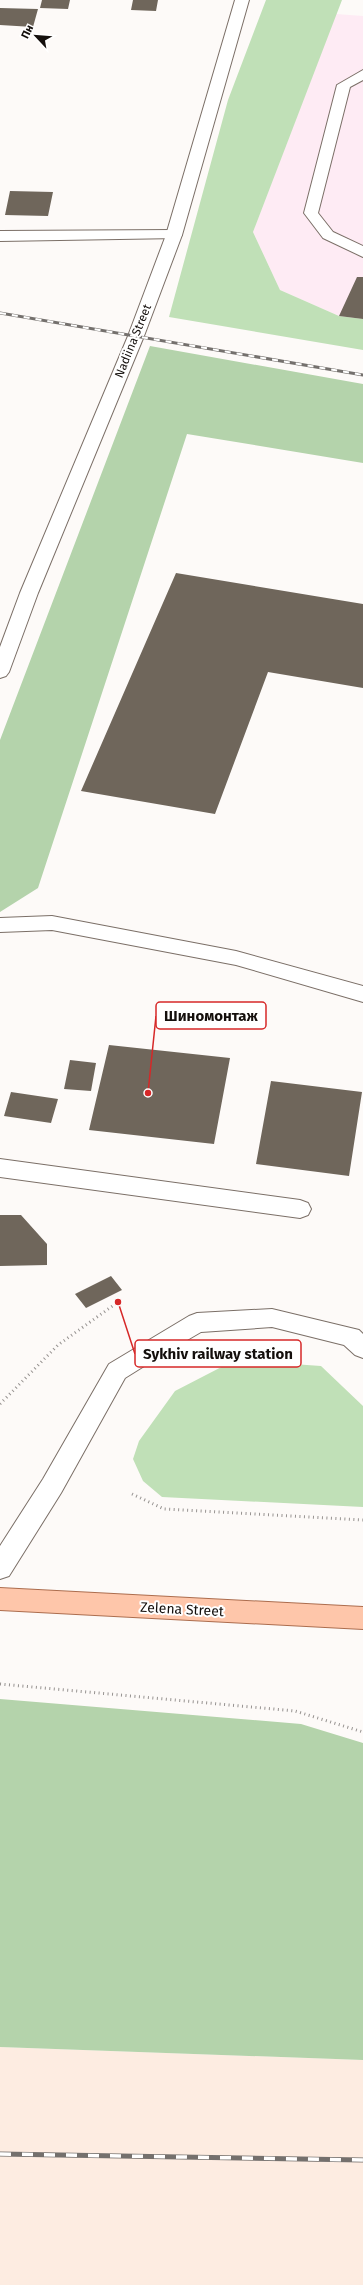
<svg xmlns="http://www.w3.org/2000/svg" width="363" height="2285" font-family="'Fira Sans',sans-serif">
	<rect width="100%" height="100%" fill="#fdfaf8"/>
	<path fill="#feebf4" d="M336,14L363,16V319L339,316L280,290L253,232Z"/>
	<path fill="#fdece1" d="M0,2047L363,2060V2285H0Z"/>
	<path fill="#c0e0b7" d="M266,0H342L253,232L280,290L339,316L363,319V350L169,317L228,100Z
		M235,1360L321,1366L363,1406V1507L162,1497L143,1481L133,1459L139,1441L175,1391Z"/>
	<path fill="#b4d3ab" d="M150,346L363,384V463L187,434L38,888L0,912V740Z
		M0,1699L301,1724L363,1743V2060L0,2047Z"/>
	<path fill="#6f665b" d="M42,0H70L68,9L40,8Z
		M133,0H158L156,11L131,10Z
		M0,8L38,9L33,27L0,25Z
		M10,191L53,192L48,216L5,215Z
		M357,277H363V319L339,316Z
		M176,573L363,604V688L268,672L215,814L81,791Z
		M109,1045L230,1058L214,1144L89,1130Z
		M70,1060L96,1063L91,1091L64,1089Z
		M271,1081L362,1092L349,1176L256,1164Z
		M11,1092L58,1099L51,1123L4,1116Z
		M0,1215H21L47,1244V1265L0,1266Z
		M111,1276L122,1290L86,1308L75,1294Z"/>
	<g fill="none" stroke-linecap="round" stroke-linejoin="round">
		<g stroke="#7b6f67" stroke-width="2">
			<path id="service" d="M363,70V80L350,87L318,213L333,232L363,246V257L323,238L304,213L337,85Z
				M174,230L179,232L182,235L179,238L0,241V231Z
				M52,916L236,951L363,986V1002L236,965L52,930L0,932V918Z
				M0,1159L300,1200L308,1203L311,1209L308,1215L300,1218L0,1177Z
				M272,1309L359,1330L363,1334V1358L355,1355L344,1345L272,1327L201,1332L165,1353L125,1378L61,1493L9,1576L0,1579V1546L43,1479L109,1364L189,1316L197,1313Z"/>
		</g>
		<g stroke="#7b6f67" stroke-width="2">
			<path id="minor" d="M235,0H249L182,235L144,336L38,593L9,672L6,676L0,678V647L20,593L128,336L166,235Z"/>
		</g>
		<g stroke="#ac6d4e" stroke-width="2">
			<path id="primary" d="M0,1588L363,1607V1629L0,1610Z"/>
		</g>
		<path stroke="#969290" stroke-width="3" stroke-dasharray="1 3.5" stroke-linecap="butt" d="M0,1404L58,1345L118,1302
			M132,1494L164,1509L363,1520
			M0,1684L295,1711L363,1732"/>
		<use href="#service" fill="#fff" fill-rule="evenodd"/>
		<use href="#minor" fill="#fff" fill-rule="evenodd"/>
		<use href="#primary" fill="#fec6aa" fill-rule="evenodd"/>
		<g stroke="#74706d" stroke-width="3">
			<path id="rail-far1" d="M0,313L363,375"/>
		</g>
		<g stroke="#74706d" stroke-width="5">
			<path id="rail" d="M0,2154L363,2160"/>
		</g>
		<use href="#rail-far1" stroke="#fff" stroke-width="2" stroke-dasharray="6" stroke-linecap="butt"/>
		<use href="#rail" stroke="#fff" stroke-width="3.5" stroke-dasharray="11" stroke-linecap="butt"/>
	</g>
	<g text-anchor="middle" stroke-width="4" stroke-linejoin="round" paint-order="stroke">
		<g font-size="12" fill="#140f0c" stroke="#fff">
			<text transform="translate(133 341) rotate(-68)" y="4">Nadiina Street</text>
		</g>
		<g font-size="14" fill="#140f0c" stroke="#fff">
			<text transform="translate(182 1609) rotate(3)" y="5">Zelena Street</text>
		</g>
	</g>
	<path fill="none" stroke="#d62828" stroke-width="1.5" d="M148 1093L156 1016M118 1302L135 1354"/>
	<g fill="#d62828" stroke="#fff" stroke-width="1.5">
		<circle cx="148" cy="1093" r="4"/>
		<circle cx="118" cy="1302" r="4"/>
	</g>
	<g fill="#fff" stroke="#d62828" stroke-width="1.5">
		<rect x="156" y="1002" width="110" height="27" rx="4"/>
		<rect x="135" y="1340" width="166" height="27" rx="4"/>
	</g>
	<g font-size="15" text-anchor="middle" font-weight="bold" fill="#140f0c">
		<text x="211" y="1021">Шиномонтаж</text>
		<text x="218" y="1359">Sykhiv railway station</text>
	</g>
	<g transform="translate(36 36) rotate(296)" stroke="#ffffff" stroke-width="3" paint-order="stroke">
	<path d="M0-3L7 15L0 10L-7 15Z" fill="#140f0c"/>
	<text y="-6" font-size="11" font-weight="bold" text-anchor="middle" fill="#140f0c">Пн</text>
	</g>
</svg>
